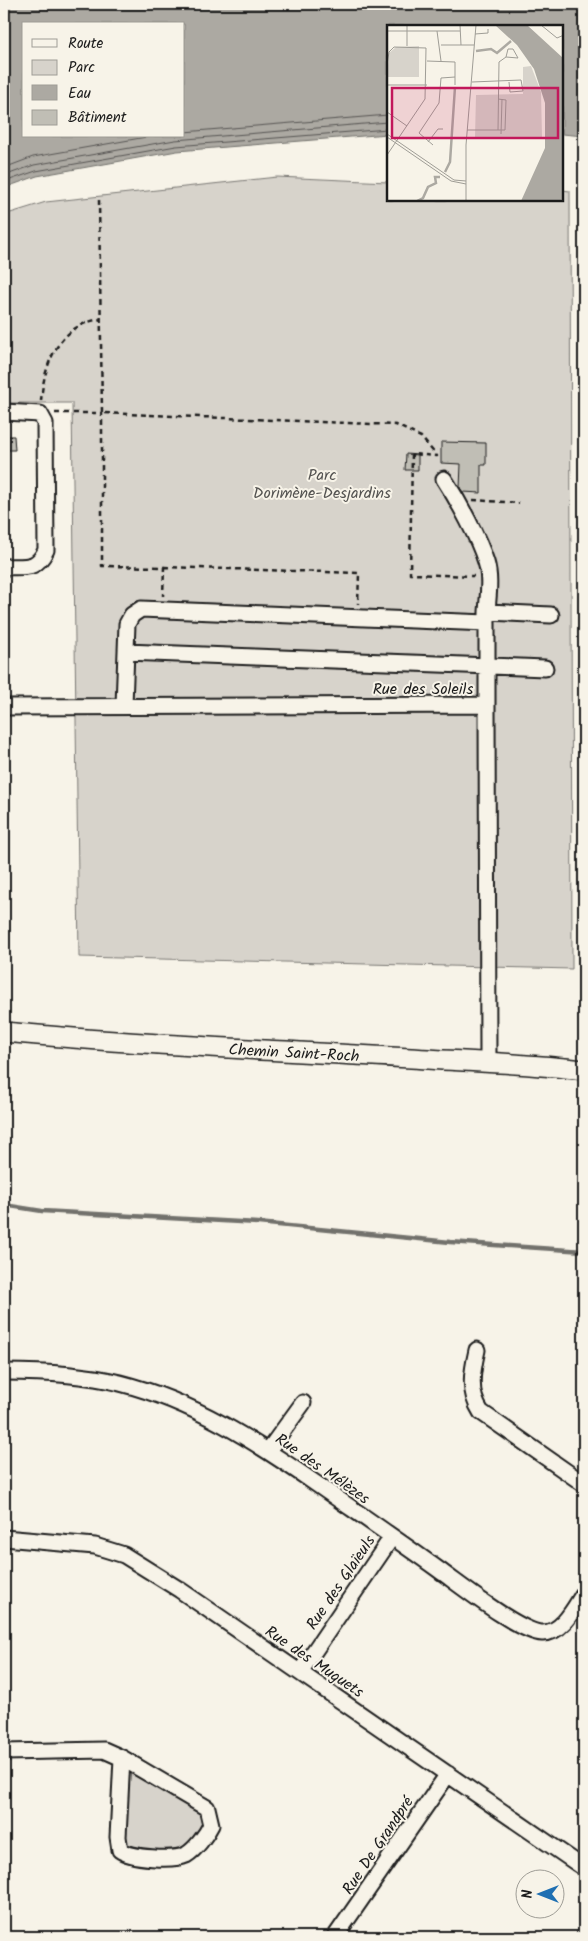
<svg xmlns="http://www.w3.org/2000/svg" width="588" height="1941" font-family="Kalam,sans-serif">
	<rect width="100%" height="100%" fill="#f7f3e8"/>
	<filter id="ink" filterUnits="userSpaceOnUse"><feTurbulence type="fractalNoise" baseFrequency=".02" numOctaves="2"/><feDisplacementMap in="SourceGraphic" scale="10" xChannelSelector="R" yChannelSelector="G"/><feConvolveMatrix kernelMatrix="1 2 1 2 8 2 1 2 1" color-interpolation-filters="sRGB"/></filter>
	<g filter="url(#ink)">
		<path fill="#d7d3cb" stroke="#7a7874" d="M277,177L388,182V200H562V190L570,191L572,969L79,957L72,403H4V215L46,202Z
			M127,1761L203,1810L211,1825L183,1851H134L121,1847Z"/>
		<path fill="#aca9a2" stroke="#72716c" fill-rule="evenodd" d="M4,4H584V136L562,134V26H388V134L177,151L37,176L4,188ZM24,24H184V136H24Z"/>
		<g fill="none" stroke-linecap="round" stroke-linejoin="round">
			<path stroke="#565452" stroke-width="1" d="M184,132L388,115
				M4,168L33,157L152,136
				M4,176L34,165L175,140L388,122
				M4,182L36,171L176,146L388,129"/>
			<path stroke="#72716c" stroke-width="4.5" d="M4,1205L42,1211L258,1223L450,1242L584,1251"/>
		</g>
		<path fill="#c0beb5" stroke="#1c1c1c" d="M4,436H14L15,450H4Z
			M441,442L486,443V465H481V493L463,492L460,488L461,464L441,463Z
			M406,454L418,455V470H405Z"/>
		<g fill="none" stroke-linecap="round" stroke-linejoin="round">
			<g stroke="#1c1c1c" stroke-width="19">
				<path id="minor" d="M4,412L40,414L45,423L46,550C36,571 25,566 4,567
					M444,479C459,502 478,537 486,562C491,578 488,596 487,612
					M487,622V612L551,615
					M126,652L545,668
					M124,705L127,624L132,615L141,609L487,623V705
					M4,707L487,705L488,1061
					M477,1350C472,1372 468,1392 481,1412L584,1484
					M4,1372C43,1372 83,1374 120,1383C195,1402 256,1442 318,1485C358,1513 399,1541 439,1570C459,1584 519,1632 542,1633C562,1634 575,1607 584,1593
					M268,1451L303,1403
					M4,1538L95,1546L124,1555L180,1590L584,1868
					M300,1672L392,1537
					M4,1752L104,1750L122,1758
					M122,1758L207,1808L211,1825C206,1835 196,1849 186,1855C173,1861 130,1858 120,1850L118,1837Z
					M335,1937L448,1774"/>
			</g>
			<g stroke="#1c1c1c" stroke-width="22">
				<path id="major" d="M4,1032C139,1045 275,1050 411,1058C469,1062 526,1063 584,1070"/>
			</g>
			<path stroke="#1c1c1c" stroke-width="2.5" stroke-dasharray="5 4" stroke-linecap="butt" d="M99,200L102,413L396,425L421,437L437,456L412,454L410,574L474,576
				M41,401C44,363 59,325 101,319
				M55,413H102V566L164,567L163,596
				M473,500L519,503
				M164,567L359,573L358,604"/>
			<use href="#minor" stroke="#f7f3e8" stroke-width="15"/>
			<use href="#major" stroke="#f7f3e8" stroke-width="19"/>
		</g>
	</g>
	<g text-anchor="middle" stroke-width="4" stroke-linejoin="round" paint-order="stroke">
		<g font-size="16" fill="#545351" stroke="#f7f3e8">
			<text x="322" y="480">Parc<tspan x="322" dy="18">Dorimène-Desjardins</tspan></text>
		</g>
		<g font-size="16" fill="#1c1c1c" stroke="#f7f3e8">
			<text x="423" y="694">Rue des Soleils</text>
			<text transform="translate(294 1052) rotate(3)" y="6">Chemin Saint-Roch</text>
			<text transform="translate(323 1468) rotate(35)" y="6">Rue des Mélèzes</text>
			<text transform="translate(340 1582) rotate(-56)" y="6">Rue des Glaïeuls</text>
			<text transform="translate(315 1661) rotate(34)" y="6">Rue des Muguets</text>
			<text transform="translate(377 1845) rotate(-56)" y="6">Rue De Grandpré</text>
		</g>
	</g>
	<g transform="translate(387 25)">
		<rect width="176" height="176" fill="#f7f3e8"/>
		<path d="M32,21V52H0L2,28L9,22ZM144,41L154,67L155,112H88L89,70L136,69V42Z" fill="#d7d3cb"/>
		<path d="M108,0H140L176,33L177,170L174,176H134L158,123V78L147,44L130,20Z" fill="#aca9a2"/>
		<path fill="none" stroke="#aca9a2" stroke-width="2.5" d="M89,26L104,24L110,28L124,16M58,147L63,137L68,62M30,176L36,173L41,162L49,158L48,152H53"/>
		<path fill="none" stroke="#9f9d96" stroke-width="1" d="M20,0V21M73,0L74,20M154,0L170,13L177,10M0,6H73M50,6L54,36M88,9L101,8V4M54,20H87M40,36L68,37V60M0,40L2,27L7,22L39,23L38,74L0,130M85,57L134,55L136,66L123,67L122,57M0,60H40M0,87L20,101M80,105H111L112,37L119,32L121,24H126L131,33L119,32M111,105H118L119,75L111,74M0,109L67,155L79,156M114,109L115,74M0,112L64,156L79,159M41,117L51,104H56M46,120L32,108L52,78L54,53L68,52M79,176V120L89,0"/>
		<path fill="#c2185b" fill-opacity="0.15" stroke="#c2185b" stroke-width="2.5" d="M5,63H171V113H5Z"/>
		<rect width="176" height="176" fill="none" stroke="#1c1c1c" stroke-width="2.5"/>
	</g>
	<rect width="588" height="1941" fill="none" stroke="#f7f3e8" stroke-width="20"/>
	<rect x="10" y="10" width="568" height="1921" fill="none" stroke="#1c1c1c" stroke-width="2" filter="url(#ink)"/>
	<rect x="22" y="22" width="162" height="115" fill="#f7f3e8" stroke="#9f9d96"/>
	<rect x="32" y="39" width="25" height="8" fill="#f7f3e8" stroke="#9f9d96"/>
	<text x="68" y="48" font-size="15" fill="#1c1c1c">Route</text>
	<rect x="32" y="60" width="25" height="15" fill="#d7d3cb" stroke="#9f9d96"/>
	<text x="68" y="72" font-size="15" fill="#1c1c1c">Parc</text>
	<rect x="32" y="85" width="25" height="15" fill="#aca9a2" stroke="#9f9d96"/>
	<text x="68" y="98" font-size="15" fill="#1c1c1c">Eau</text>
	<rect x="32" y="110" width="25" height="15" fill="#c0beb5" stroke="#9f9d96"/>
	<text x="68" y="122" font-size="15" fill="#1c1c1c">Bâtiment</text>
	<g transform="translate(540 1894) rotate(270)"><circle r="24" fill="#f7f3e8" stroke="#9f9d96"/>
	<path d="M0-4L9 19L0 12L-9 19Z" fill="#1f6fb2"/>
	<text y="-8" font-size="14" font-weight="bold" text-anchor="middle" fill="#1c1c1c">N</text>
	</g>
</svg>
